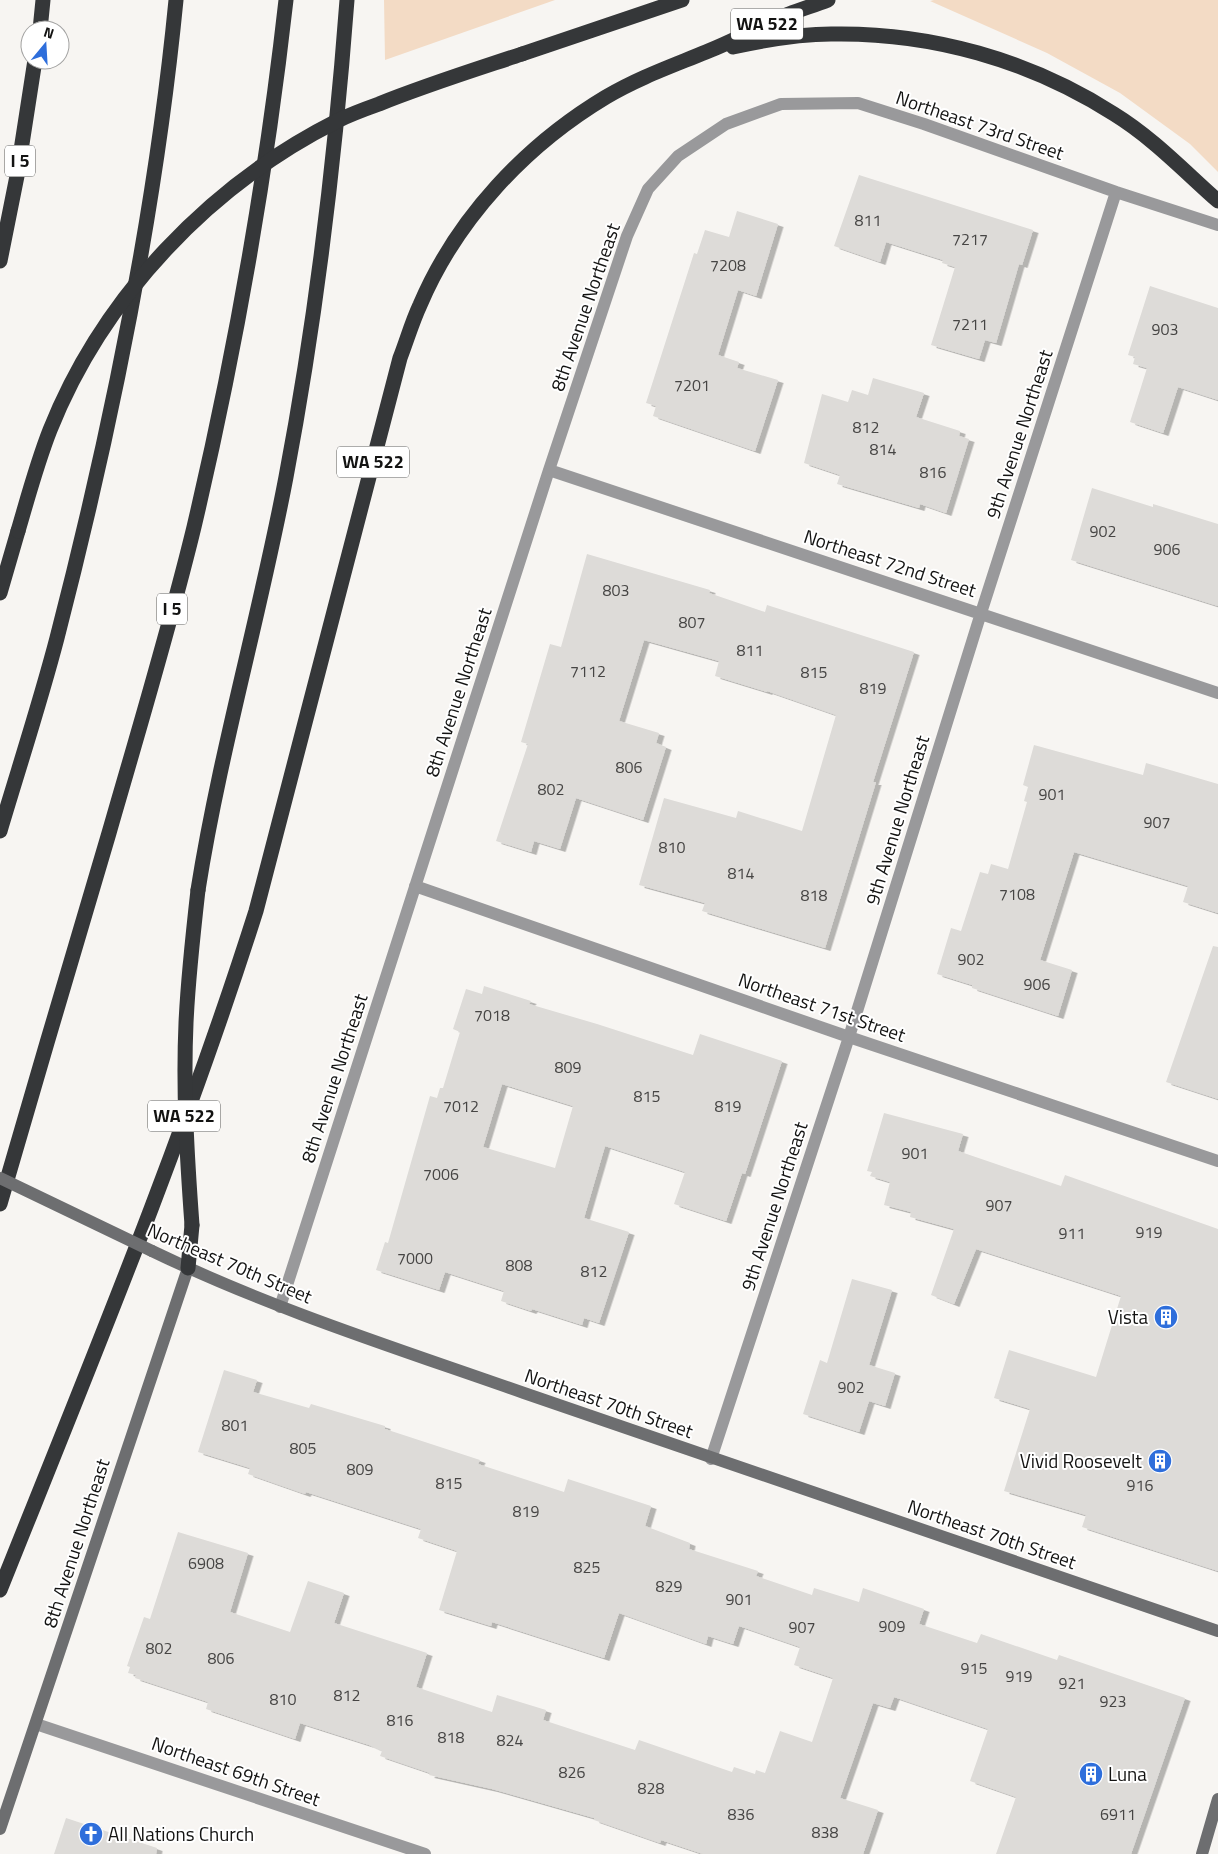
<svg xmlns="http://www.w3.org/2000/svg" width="1218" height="1854" font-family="'Titillium Web',sans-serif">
	<defs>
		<filter id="shadow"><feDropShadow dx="5.5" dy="3" stdDeviation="0" flood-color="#0004"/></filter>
	</defs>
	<rect width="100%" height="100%" fill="#f7f5f2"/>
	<path fill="#f3dbc5" d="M384,0H555L385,60Z
		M934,0H1218V172L1190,144L1120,93L1047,53L930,1Z"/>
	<path fill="#dddbd8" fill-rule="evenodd" filter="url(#shadow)" d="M859,175L1033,230L1022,265L1019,264L996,343L985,340L979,359L931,345L955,267L942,263L943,260L886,242L880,262L834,246Z
		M737,211L778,224L756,296L738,290L718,355L739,362L737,368L778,380L755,451L653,416L656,406L646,403L694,253L697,254L705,230L729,237Z
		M1150,286L1218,308V400L1178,387L1163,433L1130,422L1147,368L1133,364L1135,357L1128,355Z
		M873,378L924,393L916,417L960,431L959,436L969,439L946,513L920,504L919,508L837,484L840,475L804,463L822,394L848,402L852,390L868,395Z
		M1092,488L1153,507V504L1218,524V606L1071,560Z
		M587,554L710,590L709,593L765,612L767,605L914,652L873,782H876L825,948L702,911L705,903L639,885L664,798L736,818L738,811L802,831L836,715L767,691V692L715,676L719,661L644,640L619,721L659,733L656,743L666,747L643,820L576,798L560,849L534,841L531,852L496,841L528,744L521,742L550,644L561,647Z
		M1034,745L1143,775L1146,763L1218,784V913L1183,902L1188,886L1074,852L1040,960L1072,970L1058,1016L972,988V985L937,974L951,928L961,931L980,872L988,874L991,864L1008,869L1027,802L1024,801L1028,787L1023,785Z
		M1213,946L1218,947V1099L1166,1082Z
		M484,986L531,1001L529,1004L597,1024L693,1055L700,1034L782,1061L745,1174L742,1173L726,1221L674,1204L685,1172L605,1146L584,1218L629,1232L599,1323L584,1318L582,1325L532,1309L531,1311L501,1301L504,1291L445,1272L439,1290L376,1270L385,1242L388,1243L430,1096L437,1098L440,1088H443L460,1032L453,1029L466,989L482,994ZM502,1084L573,1106L555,1168L483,1147Z
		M884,1113L963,1134L958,1151L1061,1186L1065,1175L1218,1229V1571L1082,1527L1086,1515L1004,1491L1030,1409L994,1398L1009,1350L1096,1377L1121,1296L976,1249L954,1304L931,1295L954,1229L910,1217L911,1212L884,1205L890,1182L870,1176L872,1172L867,1171Z
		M852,1279L892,1290L869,1365L895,1373L885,1406L869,1401L859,1432L803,1414L820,1360L827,1363Z
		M224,1370L257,1380L253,1392L309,1408L311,1404L385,1426V1429L480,1460L478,1464L564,1492L568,1479L651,1506L645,1526L690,1543L689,1549L758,1571L756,1576L812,1595L814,1588L859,1602L863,1588L924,1609L919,1624L977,1643L981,1634L1057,1660L1059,1655L1185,1698L1131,1854H996L1016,1797L970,1781L988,1729L894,1697L890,1708L873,1703L840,1798L878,1810L863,1854H703L661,1840L660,1843L594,1820V1818L492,1789L429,1775L430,1773L380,1756L382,1751L369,1745L300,1723L295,1739L206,1709L208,1702L135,1678L136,1675L128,1673L130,1667L127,1666L144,1617L150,1619L178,1532L248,1553L230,1612L290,1632L308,1581L344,1593L334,1623L427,1653L416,1687L492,1712L497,1695L546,1710L543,1720L635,1750L639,1740L732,1772L734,1767L755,1774L756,1770L765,1773L780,1731L812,1742L833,1678L794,1665L800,1647L739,1626L733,1644L708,1636L706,1644L619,1613L604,1658L492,1622L491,1626L439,1610L457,1551L418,1538L421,1529L306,1492L305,1494L248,1474L250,1468L198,1452Z
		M66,1818L157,1848L156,1854H54Z"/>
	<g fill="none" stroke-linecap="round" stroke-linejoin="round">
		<path stroke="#99999b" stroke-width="12" d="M549,470L1218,693
			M415,886L849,1037L1218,1161
			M280,1307L549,470L627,236L648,189L678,156L726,124L781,104L858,103L924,124L1116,192L1218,225
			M711,1459L849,1037L981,613L1116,192
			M36,1724L425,1854"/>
		<path stroke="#6d6e70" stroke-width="12" d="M152,1251C272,1309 399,1349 524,1393C755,1474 987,1550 1218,1631
			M0,1829L188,1268
			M1202,1854L1218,1799"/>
		<path stroke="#353739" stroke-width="15" d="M40,30L43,0
			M733,47C765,40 798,34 831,34C931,32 1029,60 1114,114C1153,138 1184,171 1218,201
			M522,54L682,0
			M0,261L17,176L35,60
			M0,593L18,531
			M0,831C19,767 40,703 57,638C111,429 155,216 176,0
			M198,890C220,751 260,615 286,477C316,319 335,160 347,0
			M0,1204C36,1080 72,957 109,833C138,732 169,630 194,527C235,353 266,178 286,0
			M188,1268L192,1225
			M0,1590C90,1365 183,1141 256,911L400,358C407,340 412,322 420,305C457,218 526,145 606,97C638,78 672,66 706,52C734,41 761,26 789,14C802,9 815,5 828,0"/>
		<path stroke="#6d6e70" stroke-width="12" d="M0,1178L152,1251"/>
		<path stroke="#353739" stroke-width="15" d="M18,531C28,497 37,463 50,430C103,297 210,185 337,121C351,114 365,109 379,104C426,85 474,70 522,54
			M192,1225C187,1157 183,1090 186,1023C188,978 193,934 198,890"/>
	</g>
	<defs>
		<g id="building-disc" transform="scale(1.25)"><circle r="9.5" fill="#2e6edb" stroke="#fff"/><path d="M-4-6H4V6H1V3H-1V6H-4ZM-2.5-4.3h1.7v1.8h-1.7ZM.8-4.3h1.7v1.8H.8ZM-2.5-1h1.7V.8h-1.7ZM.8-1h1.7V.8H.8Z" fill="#fff"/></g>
		<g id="church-disc" transform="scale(1.25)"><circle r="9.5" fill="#2e6edb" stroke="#fff"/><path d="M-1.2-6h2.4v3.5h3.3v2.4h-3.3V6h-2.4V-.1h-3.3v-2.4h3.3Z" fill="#fff"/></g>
	</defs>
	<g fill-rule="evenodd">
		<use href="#building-disc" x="1166" y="1317"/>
		<use href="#building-disc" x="1160" y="1461"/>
		<use href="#building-disc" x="1091" y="1774"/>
		<use href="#church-disc" x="91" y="1834"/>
	</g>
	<g text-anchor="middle" stroke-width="4" stroke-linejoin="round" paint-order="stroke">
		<g font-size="16" fill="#464544">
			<text x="868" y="226">811</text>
			<text x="970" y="245">7217</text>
			<text x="728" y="271">7208</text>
			<text x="970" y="330">7211</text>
			<text x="1165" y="335">903</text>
			<text x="692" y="391">7201</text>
			<text x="866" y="433">812</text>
			<text x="883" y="455">814</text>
			<text x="933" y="478">816</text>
			<text x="1103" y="537">902</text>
			<text x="1167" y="555">906</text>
			<text x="616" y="596">803</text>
			<text x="692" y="628">807</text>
			<text x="750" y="656">811</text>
			<text x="588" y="677">7112</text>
			<text x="814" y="678">815</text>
			<text x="873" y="694">819</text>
			<text x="629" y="773">806</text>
			<text x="551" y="795">802</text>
			<text x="1052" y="800">901</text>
			<text x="1157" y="828">907</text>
			<text x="672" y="853">810</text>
			<text x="741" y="879">814</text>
			<text x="1017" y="900">7108</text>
			<text x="814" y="901">818</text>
			<text x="971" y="965">902</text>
			<text x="1037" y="990">906</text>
			<text x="492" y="1021">7018</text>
			<text x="568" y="1073">809</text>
			<text x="647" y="1102">815</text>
			<text x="461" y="1112">7012</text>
			<text x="728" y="1112">819</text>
			<text x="915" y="1159">901</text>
			<text x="441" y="1180">7006</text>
			<text x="999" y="1211">907</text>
			<text x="1149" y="1238">919</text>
			<text x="1072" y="1239">911</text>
			<text x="415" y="1264">7000</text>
			<text x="519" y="1271">808</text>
			<text x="594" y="1277">812</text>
			<text x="851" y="1393">902</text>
			<text x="235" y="1431">801</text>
			<text x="303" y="1454">805</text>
			<text x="360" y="1475">809</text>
			<text x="449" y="1489">815</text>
			<text x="1140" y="1491">916</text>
			<text x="526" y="1517">819</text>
			<text x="206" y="1569">6908</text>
			<text x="587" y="1573">825</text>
			<text x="669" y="1592">829</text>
			<text x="739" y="1605">901</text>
			<text x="892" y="1632">909</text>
			<text x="802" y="1633">907</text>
			<text x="159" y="1654">802</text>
			<text x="221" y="1664">806</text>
			<text x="974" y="1674">915</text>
			<text x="1019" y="1682">919</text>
			<text x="1072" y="1689">921</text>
			<text x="347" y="1701">812</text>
			<text x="283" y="1705">810</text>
			<text x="1113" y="1707">923</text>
			<text x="400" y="1726">816</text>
			<text x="451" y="1743">818</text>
			<text x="510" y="1746">824</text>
			<text x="572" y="1778">826</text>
			<text x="651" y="1794">828</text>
			<text x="741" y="1820">836</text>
			<text x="1118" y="1820">6911</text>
			<text x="825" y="1838">838</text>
		</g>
		<g fill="#fff" stroke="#5a5a59" stroke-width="1">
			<rect x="731" y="8.5" width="72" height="31" rx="4"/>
			<rect x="5" y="145.5" width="30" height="31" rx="4"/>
			<rect x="337" y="446.5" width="72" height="31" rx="4"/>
			<rect x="157" y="593.5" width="30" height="31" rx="4"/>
			<rect x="148" y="1100.5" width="72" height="31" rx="4"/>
		</g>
		<g font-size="18" font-weight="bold" fill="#131312">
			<text x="767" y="30">WA 522</text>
			<text x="20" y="167">I 5</text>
			<text x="373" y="468">WA 522</text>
			<text x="172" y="615">I 5</text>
			<text x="184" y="1122">WA 522</text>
		</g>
		<g font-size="19" fill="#131312" stroke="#fff">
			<text transform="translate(980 125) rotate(19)" y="7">Northeast 73rd Street</text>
			<text transform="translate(585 307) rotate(-71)" y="7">8th Avenue Northeast</text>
			<text transform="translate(1019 434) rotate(-72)" y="7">9th Avenue Northeast</text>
			<text transform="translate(890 563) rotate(18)" y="7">Northeast 72nd Street</text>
			<text transform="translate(458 692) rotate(-72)" y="7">8th Avenue Northeast</text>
			<text transform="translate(897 820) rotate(-73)" y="7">9th Avenue Northeast</text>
			<text transform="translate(822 1007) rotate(19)" y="7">Northeast 71st Street</text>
			<text transform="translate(334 1078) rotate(-72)" y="7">8th Avenue Northeast</text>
			<text transform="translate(774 1206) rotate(-72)" y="7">9th Avenue Northeast</text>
			<text transform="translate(230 1263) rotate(23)" y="7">Northeast 70th Street</text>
			<text transform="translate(609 1403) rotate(19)" y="7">Northeast 70th Street</text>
			<text transform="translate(992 1534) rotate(19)" y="7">Northeast 70th Street</text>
			<text transform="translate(76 1543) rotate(-72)" y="7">8th Avenue Northeast</text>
			<text transform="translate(236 1771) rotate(19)" y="7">Northeast 69th Street</text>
		</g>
		<g font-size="19" fill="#131312" stroke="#fff" text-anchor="end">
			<text x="1148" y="1324">Vista</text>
			<text x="1142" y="1468">Vivid Roosevelt</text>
			<text x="1108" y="1781" text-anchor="start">Luna</text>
			<text x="108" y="1841" text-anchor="start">All Nations Church</text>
		</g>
	</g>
	<g transform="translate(45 45) rotate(18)"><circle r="24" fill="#ffffff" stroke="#a1a1a0"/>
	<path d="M0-4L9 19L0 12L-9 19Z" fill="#2e6edb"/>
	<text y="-8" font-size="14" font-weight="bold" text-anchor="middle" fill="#131312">N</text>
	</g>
</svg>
